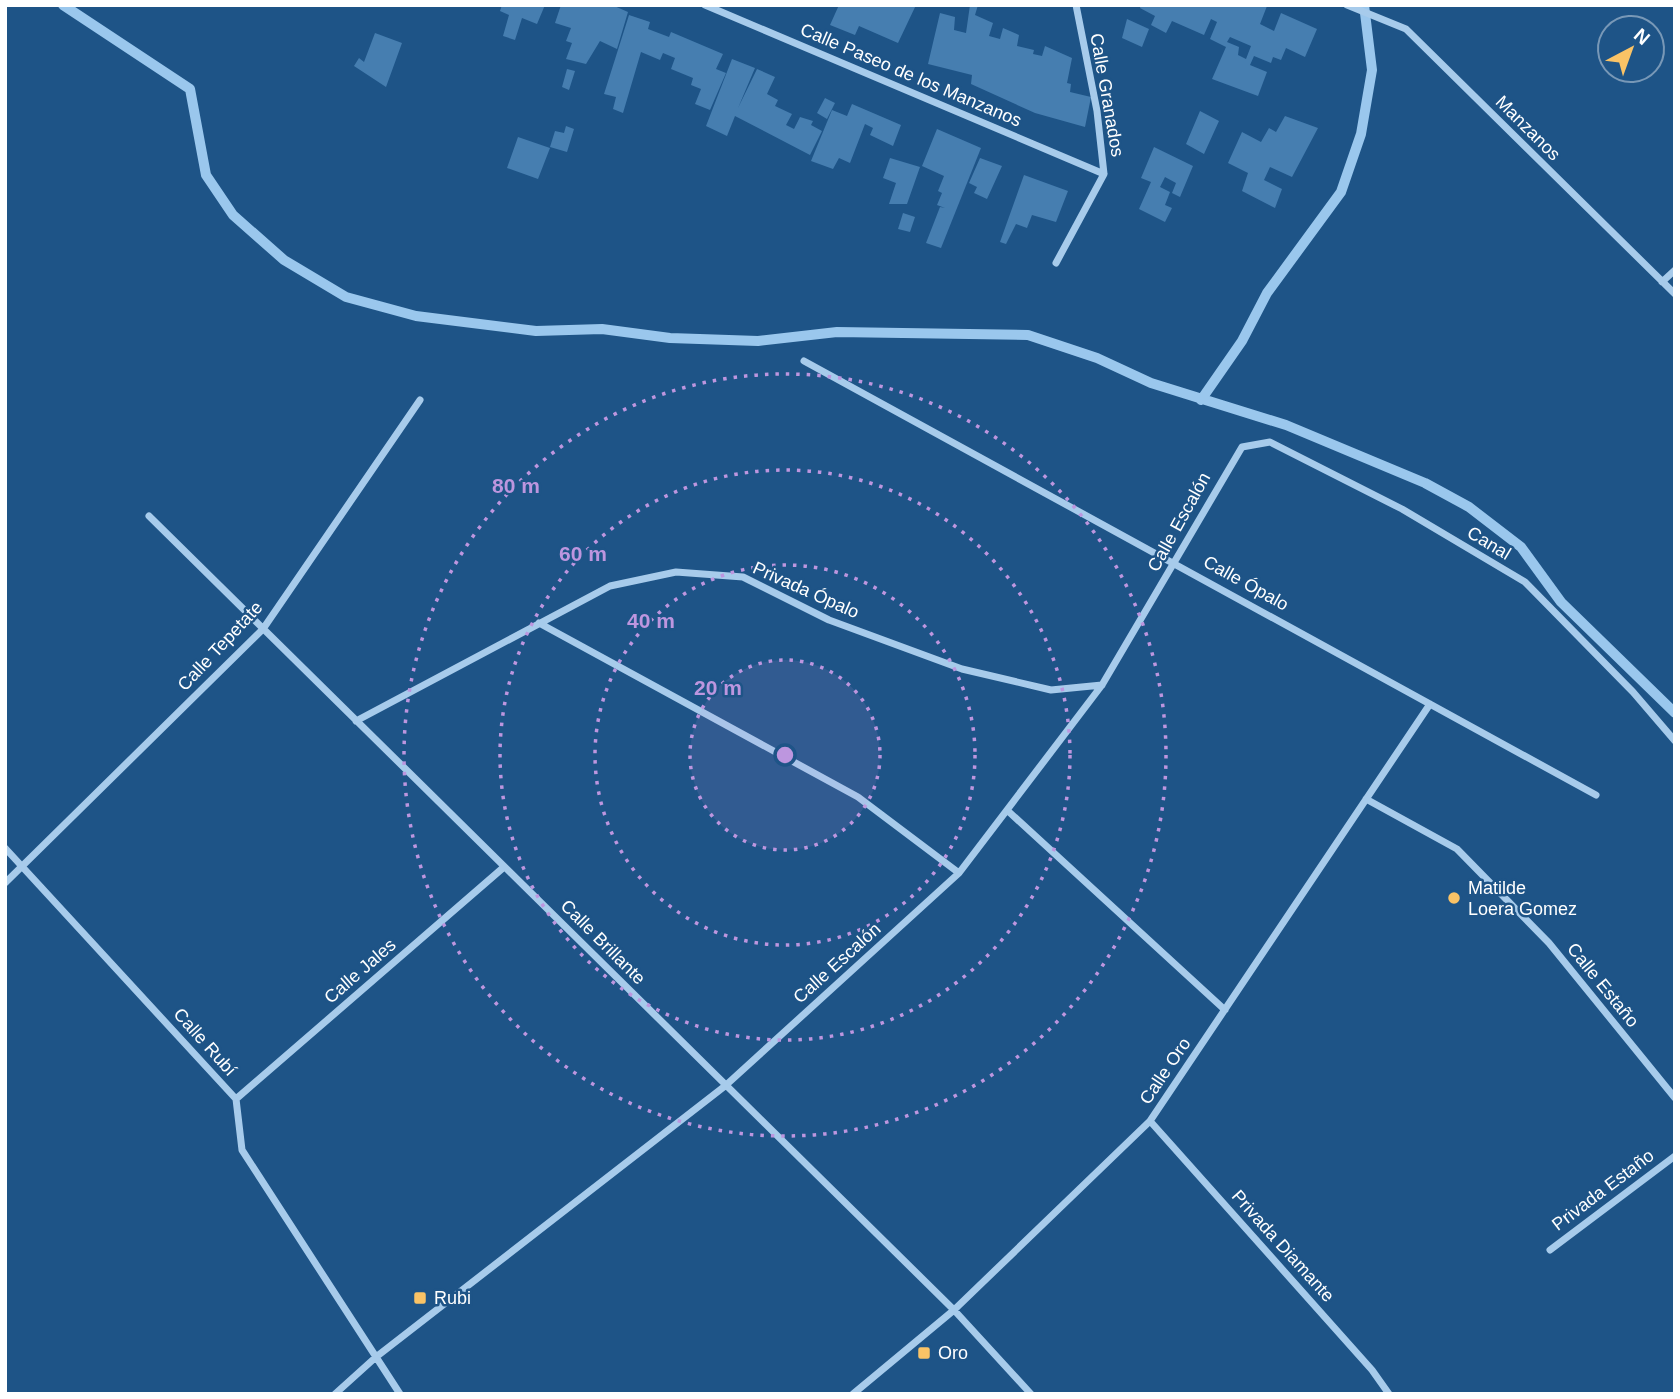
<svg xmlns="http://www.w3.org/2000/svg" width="1680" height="1399" font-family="Helvetica,sans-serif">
	<rect width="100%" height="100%" fill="#1e5487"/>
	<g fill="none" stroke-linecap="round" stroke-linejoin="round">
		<path stroke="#9ac7ed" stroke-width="10" d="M63,5L190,89L206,175L233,215L284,260L346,297L416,316L536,331L602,329L670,338L758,341L837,332L1028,335L1097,358L1151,383L1286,425L1425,483L1469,507L1521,547L1561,602L1675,713
			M1201,400L1242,341L1267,293L1341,192L1361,134L1372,70L1364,5"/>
	</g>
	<path fill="#467eb0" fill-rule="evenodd" d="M502,5H545L537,24L522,18L515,40L503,36L509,15L500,11Z
		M561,5H612L628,12L617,49L600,41L586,64L566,59L572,43L566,41L571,28L555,23Z
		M839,5H916L898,43L859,26L855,35L830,25Z
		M970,5H978L975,15L993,23L989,36L1000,39L1003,28L1019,35L1017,46L1034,50L1033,54L1042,56L1045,46L1072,58L1067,83L1071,84L1070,92L1091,97L1085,127L1035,113L971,84L972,75L928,64L940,13L955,17L954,30L966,33Z
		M1141,5H1265L1267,6L1260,24L1274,31L1281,13L1317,29L1305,57L1286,48L1281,60L1273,57L1271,63L1254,56L1250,65L1267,72L1258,96L1212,79L1226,47L1210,39L1217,22L1211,19L1204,35L1172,21L1166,33L1151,25L1155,16L1140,8ZM1230,37L1251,46L1246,59L1238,55L1239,47L1227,42Z
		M629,15L650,22L648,29L669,37L671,32L723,54L716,69L726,73L710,110L695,104L701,89L691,85L693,78L671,69L675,58L663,53L660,60L641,52L623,113L613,109L616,97L604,94Z
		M1127,19L1149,29L1142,47L1122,38Z
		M375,33L402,43L386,87L354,66L359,58L364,62Z
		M732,59L755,68L738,108L757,69L775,77L767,94L778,100L775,106L792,114L786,125L794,129L800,117L813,121L811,125L822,131L810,155L735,116L727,136L706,126Z
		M567,69L575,71L569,90L562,87Z
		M825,98L835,103L827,119L817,113Z
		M852,104L901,125L893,146L870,135L873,128L865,124L850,163L839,158L833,169L811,161L832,110L847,116Z
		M1200,111L1219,121L1204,154L1186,144Z
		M1285,116L1318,128L1292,177L1270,167L1264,180L1282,189L1275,208L1242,191L1248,173L1228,163L1242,132L1261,142L1269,128L1276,132Z
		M566,126L574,129L567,152L550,147L555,131L564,133Z
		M937,129L981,148L941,248L926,243L940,207L945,208L937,205L942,193L938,191L944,176L922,166Z
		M518,137L550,148L538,179L507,168Z
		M1154,147L1193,166L1180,197L1172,193L1176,183L1165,177L1160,187L1170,192L1165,205L1172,208L1165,222L1139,209L1151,182L1141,178Z
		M890,158L920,167L907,204H889L896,183L883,178Z
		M980,158L1002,166L987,199L974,193L977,187L969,183Z
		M1024,175L1068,191L1056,222L1032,215L1027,228L1016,224L1006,244L1000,242Z
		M903,213L915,217L910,232L898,229Z"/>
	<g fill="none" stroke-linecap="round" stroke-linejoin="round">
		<path stroke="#a7cbeb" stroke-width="7" d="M705,5L1104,174
			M1347,5L1406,29L1675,294
			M1056,263L1104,174L1097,111L1076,5
			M1662,282L1675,270
			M804,361L1596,795
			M149,516L954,1310L1031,1394
			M539,623L858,797L959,873
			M356,721L610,586L676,572L743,577L829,620L962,669L1051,690L1102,685
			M1366,799L1457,849L1549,943L1675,1098
			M1008,811L1225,1010
			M5,848L236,1099L242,1150L400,1394
			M5,883L263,629L420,400
			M236,1099L504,867
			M1150,1121L1372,1370L1389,1394
			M1550,1250L1675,1156
			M335,1394L376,1357L725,1086L959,873L1102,685L1242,447L1270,442L1402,509L1525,582L1633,692L1675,741
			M853,1394L954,1310L1150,1121L1430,704"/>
	</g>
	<circle cx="785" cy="755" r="95" fill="#bd96df" fill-opacity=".12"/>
	<g fill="none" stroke="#bd96df" stroke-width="3.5" stroke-dasharray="3.5 7">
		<circle cx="785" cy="755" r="95"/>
		<circle cx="785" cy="755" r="190"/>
		<circle cx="785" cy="755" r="285"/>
		<circle cx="785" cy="755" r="381"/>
	</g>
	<g fill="#fac366" stroke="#1e5487" stroke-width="2.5">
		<circle cx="1454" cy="898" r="7"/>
		<rect x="413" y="1291" width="14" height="14" rx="3.5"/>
		<rect x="917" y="1346" width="14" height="14" rx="3.5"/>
	</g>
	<g text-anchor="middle" stroke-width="5" stroke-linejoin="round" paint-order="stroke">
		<g font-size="18" fill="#fff" stroke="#1e5487">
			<text transform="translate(911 75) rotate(23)" y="6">Calle Paseo de los Manzanos</text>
			<text transform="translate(1107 95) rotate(80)" y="6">Calle Granados</text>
			<text transform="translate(1528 128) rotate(45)" y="6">Manzanos</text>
			<text transform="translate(1179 522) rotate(-61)" y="6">Calle Escalón</text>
			<text transform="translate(1489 543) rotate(31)" y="6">Canal</text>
			<text transform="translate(1246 583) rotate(29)" y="6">Calle Ópalo</text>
			<text transform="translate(806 590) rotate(24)" y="6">Privada Ópalo</text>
			<text transform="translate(220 646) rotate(-47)" y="6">Calle Tepetate</text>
			<text transform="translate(603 942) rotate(45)" y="6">Calle Brillante</text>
			<text transform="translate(837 963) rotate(-42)" y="6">Calle Escalón</text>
			<text transform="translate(360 971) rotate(-41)" y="6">Calle Jales</text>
			<text transform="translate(1603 985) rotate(51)" y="6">Calle Estaño</text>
			<text transform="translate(205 1042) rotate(48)" y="6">Calle Rubí</text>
			<text transform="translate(1165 1071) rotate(-56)" y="6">Calle Oro</text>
			<text transform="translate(1603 1190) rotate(-37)" y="6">Privada Estaño</text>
			<text transform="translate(1283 1246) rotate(48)" y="6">Privada Diamante</text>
		</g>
		<g font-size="18" fill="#fff" stroke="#1e5487" text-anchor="start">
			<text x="1468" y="894">Matilde<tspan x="1468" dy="21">Loera Gomez</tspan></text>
			<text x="434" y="1304">Rubi</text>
			<text x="938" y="1359">Oro</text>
		</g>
	</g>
	<circle cx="785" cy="755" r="10" fill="#bd96df" stroke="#1e5487" stroke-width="3.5"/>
	<g font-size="21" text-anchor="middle" font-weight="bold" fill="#bd96df" stroke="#1e5487" stroke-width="5" stroke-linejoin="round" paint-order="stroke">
		<text x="516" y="493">80 m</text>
		<text x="583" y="561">60 m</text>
		<text x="651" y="628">40 m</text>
		<text x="718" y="695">20 m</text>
	</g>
	<rect width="1680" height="1399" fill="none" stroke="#ffffff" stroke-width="14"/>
	<g transform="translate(1631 49) rotate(41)"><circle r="33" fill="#1e5487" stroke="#7898b7" stroke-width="2"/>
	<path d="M0-5L12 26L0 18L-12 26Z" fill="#fac366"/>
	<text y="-10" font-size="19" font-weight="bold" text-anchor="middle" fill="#ffffff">N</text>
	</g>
</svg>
